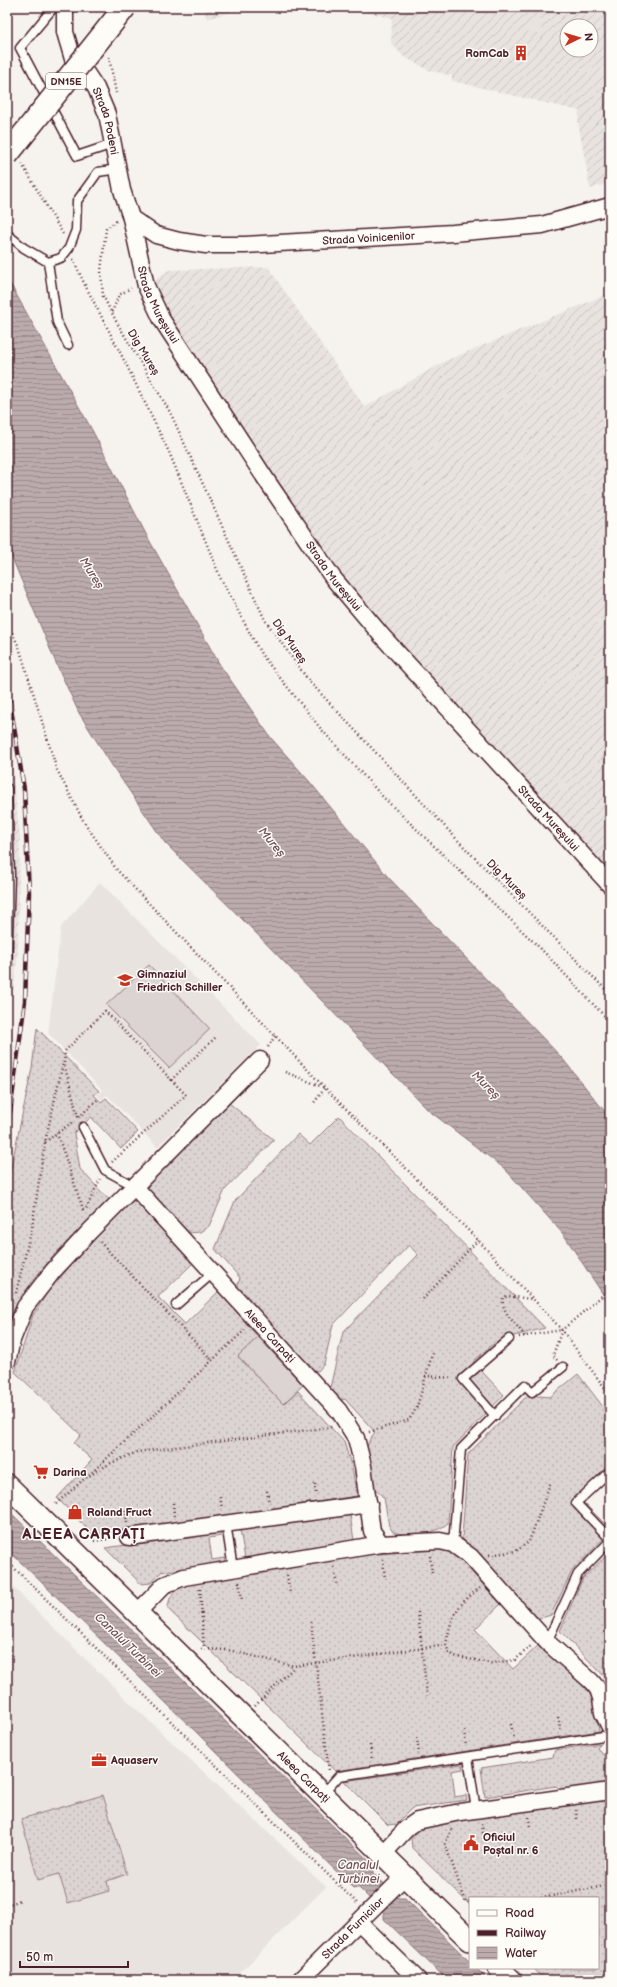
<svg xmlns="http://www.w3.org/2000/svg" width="617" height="1987" font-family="'Balsamiq Sans',sans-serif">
	<defs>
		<pattern id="industrial-furrows" width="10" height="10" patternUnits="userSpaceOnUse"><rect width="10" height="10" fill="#e9e3e0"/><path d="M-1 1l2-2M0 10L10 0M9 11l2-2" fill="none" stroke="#c9c2c0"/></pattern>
		<pattern id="grass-dots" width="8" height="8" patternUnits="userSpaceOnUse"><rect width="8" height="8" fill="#dcd4d2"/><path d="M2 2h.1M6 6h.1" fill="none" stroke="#beb6b4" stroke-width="1.8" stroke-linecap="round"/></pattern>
		<pattern id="water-rules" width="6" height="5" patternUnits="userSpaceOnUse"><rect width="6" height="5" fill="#bbabac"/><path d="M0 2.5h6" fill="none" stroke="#9a8b8c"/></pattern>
	</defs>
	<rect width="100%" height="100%" fill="#f6f3ef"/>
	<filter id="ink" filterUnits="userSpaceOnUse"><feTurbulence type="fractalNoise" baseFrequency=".025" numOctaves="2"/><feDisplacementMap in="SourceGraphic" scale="8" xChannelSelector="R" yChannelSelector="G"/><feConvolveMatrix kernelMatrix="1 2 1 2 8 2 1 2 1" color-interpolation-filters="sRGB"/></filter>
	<g filter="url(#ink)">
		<path fill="#e9e3e0" d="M100,882L261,1045L157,1147L107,1095L101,1100L97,1095L102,1090L48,1033L61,927Z
			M7,1581L126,1699L326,1887L233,1980H7Z"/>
		<path fill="url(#industrial-furrows)" fill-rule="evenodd" d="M203,7H247L207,19Z
			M345,7H610V183L590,189L578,122L579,111L452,81V76L428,70L404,57L391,44L392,18ZM567,26H591V50H567Z
			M268,267L365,407L445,361L610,293V876L331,567L183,337L158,293L155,280L168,270Z
			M7,722L20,837L18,949L14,990L7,989Z"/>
		<path fill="url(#grass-dots)" stroke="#937a7e" d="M37,1028L99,1091L94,1095L101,1102L106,1098L138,1132L121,1149L91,1117L74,1133L80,1169L109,1200C82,1228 34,1270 18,1305C14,1315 11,1326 7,1337V1187L32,1068Z
			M229,1103L274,1140L225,1190L209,1226L200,1232L189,1233L152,1195L148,1188L150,1180Z
			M339,1116L545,1328L510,1337L492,1345L473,1362L504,1395L453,1447L448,1523C434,1535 410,1537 393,1532L389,1526L384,1498L373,1487L367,1447L370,1439L375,1432L345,1399L338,1401L329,1392L343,1332L418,1255L409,1245L333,1325L324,1364L318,1371L309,1369L237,1288L240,1278L215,1249L235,1201L298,1134L310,1145Z
			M134,1201L140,1205L193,1263L158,1297L185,1324L219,1291L258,1337L238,1356L283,1404L298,1391L344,1442L352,1468L357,1496L93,1535L57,1498L92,1460L74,1443L81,1435L15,1372L33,1315L50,1289L126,1203Z
			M578,1374L610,1416V1467L578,1497L610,1529V1532L572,1571L551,1615L541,1618L533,1616L462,1538L468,1454L528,1395L550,1397Z
			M359,1512V1514L350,1515L354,1540L363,1538L364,1540L245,1559L240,1529Z
			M220,1532L221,1536L209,1538L212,1560L224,1558L225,1562L161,1572L151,1583L141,1584L105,1548Z
			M440,1549L453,1552L501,1604L475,1629L513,1669L540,1644L590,1693L595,1705L599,1731L335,1771L168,1609C169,1590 179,1589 194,1581L367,1555Z
			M610,1552V1682L560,1631L583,1578Z
			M602,1743L597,1748L610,1762L608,1765L610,1767V1784L562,1792L556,1786L485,1797L481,1768L553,1757L555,1750Z
			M462,1764L463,1769L452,1771L455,1797L466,1795L467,1800L412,1808L396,1824L388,1825L344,1781Z
			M103,1795L127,1874L107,1881L109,1891L68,1903L59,1874L38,1880L21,1819Z
			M610,1798V1980H545L533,1968H598V1898H470V1905L412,1848L411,1839L421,1827L429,1824Z"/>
		<path fill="#dcd4d2" stroke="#937a7e" d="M149,965L210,1029L169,1068L106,1005Z
			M258,1337L303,1385L283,1404L238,1356Z"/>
		<path fill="url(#water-rules)" stroke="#8e7378" d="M7,278L92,430L148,538L220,665L271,738L309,781L388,877L562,1058L610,1118V1305L564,1235L505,1169L428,1110L252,929L165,843L113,767L79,713L56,663L7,546Z
			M7,1509L373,1865V1873L399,1898H405L470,1962V1968H476L488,1980H447L384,1919V1913L359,1888H353L196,1732L7,1549Z"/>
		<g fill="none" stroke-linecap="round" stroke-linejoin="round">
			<g stroke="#4a1f2b" stroke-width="11">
				<path id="service" d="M54,7L20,48L77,156L113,144
					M7,234L24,248L48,262L61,258L69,248L76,230L77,201L98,172L118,169
					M48,262L57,322L68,345
					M7,788L10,875L7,969
					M83,1127L105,1170L134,1186
					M176,1305L214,1272
					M495,1416L463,1379L509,1339
					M610,1471L576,1503L610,1539
					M226,1523L233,1569
					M453,1544L461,1449L525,1385L532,1392L563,1367
					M547,1642L578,1574L610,1541
					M468,1757L476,1810
					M322,1795L339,1776L610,1735"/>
			</g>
			<g stroke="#4a1f2b" stroke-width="19">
				<g id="minor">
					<path id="s1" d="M65,7V32L73,59L84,70L96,88L107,114L122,190L131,218L146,286L162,320L269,484L333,578L382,636L610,885"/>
					<path id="s2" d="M131,218L156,235L179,241L206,245H245L453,233L542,225L610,206"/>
					<path id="s3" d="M134,1186L339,1411L356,1438L363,1466L372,1531L381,1544"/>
					<path d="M7,1362L12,1340L25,1307L53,1271L90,1231L260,1060"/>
					<path d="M129,1537L369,1504"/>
					<path d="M137,1613L164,1585L184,1577L381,1544L440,1541L453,1544L471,1557L547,1642L591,1681L598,1689L601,1698L603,1713L610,1727"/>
					<path d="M383,1854L407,1828L417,1821L460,1812L610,1791"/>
					<path d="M360,1923L418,1980"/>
					<path id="s4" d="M300,1980L405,1876"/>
				</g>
			</g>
			<g stroke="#4a1f2b" stroke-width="24">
				<g id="tertiary">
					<path id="s5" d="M7,1485L470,1940"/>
					<path d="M499,1968L511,1980"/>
				</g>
			</g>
			<path stroke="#4a1f2b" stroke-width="2.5" stroke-dasharray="1 3" stroke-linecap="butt" d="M109,57L116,93
				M22,164L63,234
				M116,221L106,229L101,271L103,296L116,321L170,412L265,620L309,681L466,849L610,994
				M73,259L84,283L124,360L169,452L221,579L261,654L321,729L384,798L542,950L610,1022
				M112,312L119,295L131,288
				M7,622L19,647L57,770L84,822L117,870L325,1088L478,1240L562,1330L610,1395
				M268,1047L275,1036
				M285,1072L325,1088L313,1104
				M171,1080L216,1037
				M78,1117L64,1063L65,1051L105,1011L186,1095L112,1162
				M79,1117L99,1098
				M57,1133L83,1209H86L100,1179
				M45,1142L74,1121
				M100,1242L212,1360
				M16,1293L32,1227L45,1142L63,1063
				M423,1299L478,1240
				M525,1336C518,1326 500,1311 503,1298L507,1296L532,1299
				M519,1337L561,1330
				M557,1360L553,1355L562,1330L610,1289
				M425,1376L453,1378
				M369,1432L409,1420L417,1407L433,1351
				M89,1475L245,1330
				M315,1484L316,1496
				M267,1491L269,1503
				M220,1497L222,1509
				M173,1503L174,1516
				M56,1504L84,1479L109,1464L137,1452L332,1427
				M125,1510L127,1523
				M94,1541L116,1538
				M489,1555L516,1551L529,1542L551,1481
				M430,1556L432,1573
				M383,1559L385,1579
				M7,1561L357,1903
				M334,1567L337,1586
				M287,1575L290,1593
				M239,1582L242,1600
				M200,1589L204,1649
				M418,1612L427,1696
				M311,1622L329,1771
				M446,1645C451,1617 456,1605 480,1588
				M201,1649L228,1650L294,1666L446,1645L449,1653L457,1657L491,1663L515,1660L532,1645
				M255,1706L294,1667
				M558,1717L561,1732
				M511,1724L514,1739
				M464,1731L466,1746
				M417,1738L419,1754
				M370,1745L372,1761
				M576,1810L577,1820
				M529,1817L530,1827
				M482,1824L483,1833
				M452,1829L445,1844L466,1902H470
				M541,1898L610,1885
				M7,1905L21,1900"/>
			<use href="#service" stroke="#fdfcf7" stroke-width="8"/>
			<use href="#minor" stroke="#fdfcf7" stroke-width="16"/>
			<use href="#tertiary" stroke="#fdfcf7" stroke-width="21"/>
			<g stroke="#4a1f2b" stroke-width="4.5">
				<path id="rail" d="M7,684L24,789L29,893L25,1001L7,1135"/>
			</g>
			<use href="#rail" stroke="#fdfcf7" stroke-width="3" stroke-dasharray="9" stroke-linecap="butt"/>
			<g stroke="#4a1f2b" stroke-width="25" stroke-linecap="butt">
				<path id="primary-bridge" d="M7,155L125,7"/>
			</g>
			<use href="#primary-bridge" stroke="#fdfcf7" stroke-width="22"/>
		</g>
	</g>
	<defs>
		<g id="building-bare" transform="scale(1.2)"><path d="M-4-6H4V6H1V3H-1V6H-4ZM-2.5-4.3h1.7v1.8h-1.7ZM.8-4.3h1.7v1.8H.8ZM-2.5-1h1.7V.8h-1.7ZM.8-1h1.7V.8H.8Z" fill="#c8321e" stroke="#fdfcf7" stroke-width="2.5" paint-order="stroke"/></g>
		<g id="school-bare" transform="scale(1.2)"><path d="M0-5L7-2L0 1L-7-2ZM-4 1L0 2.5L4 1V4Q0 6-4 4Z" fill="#c8321e" stroke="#fdfcf7" stroke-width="2.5" paint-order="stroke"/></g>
		<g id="supermarket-bare" transform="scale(1.2)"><path d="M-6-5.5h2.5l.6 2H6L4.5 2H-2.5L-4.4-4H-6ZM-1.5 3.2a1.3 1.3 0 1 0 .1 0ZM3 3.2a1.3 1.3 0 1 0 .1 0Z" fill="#c8321e" stroke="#fdfcf7" stroke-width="2.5" paint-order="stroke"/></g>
		<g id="shop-bare" transform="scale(1.2)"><path d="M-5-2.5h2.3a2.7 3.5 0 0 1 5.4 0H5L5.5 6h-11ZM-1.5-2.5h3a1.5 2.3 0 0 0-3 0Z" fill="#c8321e" stroke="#fdfcf7" stroke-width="2.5" paint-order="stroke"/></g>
		<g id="office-bare" transform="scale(1.2)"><path d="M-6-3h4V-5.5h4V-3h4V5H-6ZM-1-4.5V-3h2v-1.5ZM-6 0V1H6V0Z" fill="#c8321e" stroke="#fdfcf7" stroke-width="2.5" paint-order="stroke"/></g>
		<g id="civic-bare" transform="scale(1.2)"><path d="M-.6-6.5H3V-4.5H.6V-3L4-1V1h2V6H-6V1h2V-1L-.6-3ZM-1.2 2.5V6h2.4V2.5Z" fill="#c8321e" stroke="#fdfcf7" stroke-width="2.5" paint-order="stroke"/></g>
	</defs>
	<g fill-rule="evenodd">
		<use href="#building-bare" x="521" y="53"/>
		<use href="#school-bare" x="125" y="980"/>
		<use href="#supermarket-bare" x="41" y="1472"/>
		<use href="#shop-bare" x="75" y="1512"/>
		<use href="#office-bare" x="99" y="1760"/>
		<use href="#civic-bare" x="471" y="1843"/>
	</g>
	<g text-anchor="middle" stroke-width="3" stroke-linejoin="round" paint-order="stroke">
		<rect fill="#fdfcf7" stroke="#806168" stroke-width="1" x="46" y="73" width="40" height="16" rx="3"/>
		<g font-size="10" font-weight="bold" fill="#4a1f2b">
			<text x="66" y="85">DN15E</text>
		</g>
		<g font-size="11" font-weight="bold" fill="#4a1f2b" stroke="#fdfcf7" text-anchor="start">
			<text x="509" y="57" text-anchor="end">RomCab</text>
			<text x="137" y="978">Gimnaziul<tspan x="137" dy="13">Friedrich Schiller</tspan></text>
			<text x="53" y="1476">Darina</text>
			<text x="87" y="1516">Roland Fruct</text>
			<text x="111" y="1764">Aquaserv</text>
			<text x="483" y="1841">Oficiul<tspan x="483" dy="13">Poștal nr. 6</tspan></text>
		</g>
		<g font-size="11" fill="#4a1f2b" stroke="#fdfcf7">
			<text dy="4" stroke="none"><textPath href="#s1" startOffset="125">Strada Podeni</textPath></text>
			<text dy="4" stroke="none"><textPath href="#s2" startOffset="244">Strada Voinicenilor</textPath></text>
			<text dy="4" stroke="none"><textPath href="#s1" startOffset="317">Strada Mureșului</textPath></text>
			<text transform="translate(144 352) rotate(59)" y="4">Dig Mureș</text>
			<text dy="4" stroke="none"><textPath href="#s1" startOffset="641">Strada Mureșului</textPath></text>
			<text transform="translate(290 641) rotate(55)" y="4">Dig Mureș</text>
			<text dy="4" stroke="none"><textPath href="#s1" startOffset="965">Strada Mureșului</textPath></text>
			<text transform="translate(507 879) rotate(45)" y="4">Dig Mureș</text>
			<text dy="4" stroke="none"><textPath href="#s3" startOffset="202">Aleea Carpați</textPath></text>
			<text dy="4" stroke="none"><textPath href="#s5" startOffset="416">Aleea Carpați</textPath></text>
			<text dy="4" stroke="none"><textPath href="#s4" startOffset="74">Strada Furnicilor</textPath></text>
		</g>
		<g font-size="12" font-style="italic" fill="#725058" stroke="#fdfcf7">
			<text transform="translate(92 573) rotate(58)" y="4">Mureș</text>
			<text transform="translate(272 842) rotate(51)" y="4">Mureș</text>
			<text transform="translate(486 1085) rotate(45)" y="4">Mureș</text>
			<text transform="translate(128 1645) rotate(44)" y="4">Canalul Turbinei</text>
			<text x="358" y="1869">Canalul<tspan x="358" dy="14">Turbinei</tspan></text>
		</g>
		<g font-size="15" font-weight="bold" letter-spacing="1" fill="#4a1f2b" stroke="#fdfcf7">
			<text x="84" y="1539">ALEEA CARPAȚI</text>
		</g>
	</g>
	<rect width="617" height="1987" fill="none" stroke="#fdfcf7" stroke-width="24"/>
	<rect x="12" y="12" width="593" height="1963" fill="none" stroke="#4a1f2b" stroke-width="1.5" filter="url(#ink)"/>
	<rect x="469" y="1897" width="130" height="72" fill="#fdfcf7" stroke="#b5a4a5"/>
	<rect x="477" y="1910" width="20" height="6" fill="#fdfcf7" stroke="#b5a4a5"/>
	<text x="505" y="1917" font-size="12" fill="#4a1f2b">Road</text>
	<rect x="477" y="1930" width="20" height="6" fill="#4a1f2b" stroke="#b5a4a5"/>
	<text x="505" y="1937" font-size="12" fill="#4a1f2b">Railway</text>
	<rect x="477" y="1947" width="20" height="12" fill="url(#water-rules)" stroke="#b5a4a5"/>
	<text x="505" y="1957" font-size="12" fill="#4a1f2b">Water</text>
	<g transform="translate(579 38) rotate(85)"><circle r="19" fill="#fdfcf7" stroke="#b5a4a5"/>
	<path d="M0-3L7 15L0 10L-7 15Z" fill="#c8321e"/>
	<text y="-6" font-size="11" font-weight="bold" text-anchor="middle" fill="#4a1f2b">N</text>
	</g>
	<path d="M20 1961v6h108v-6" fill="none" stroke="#4a1f2b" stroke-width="2"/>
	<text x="26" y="1961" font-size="12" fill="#4a1f2b" stroke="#fdfcf7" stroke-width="3" paint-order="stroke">50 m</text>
</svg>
